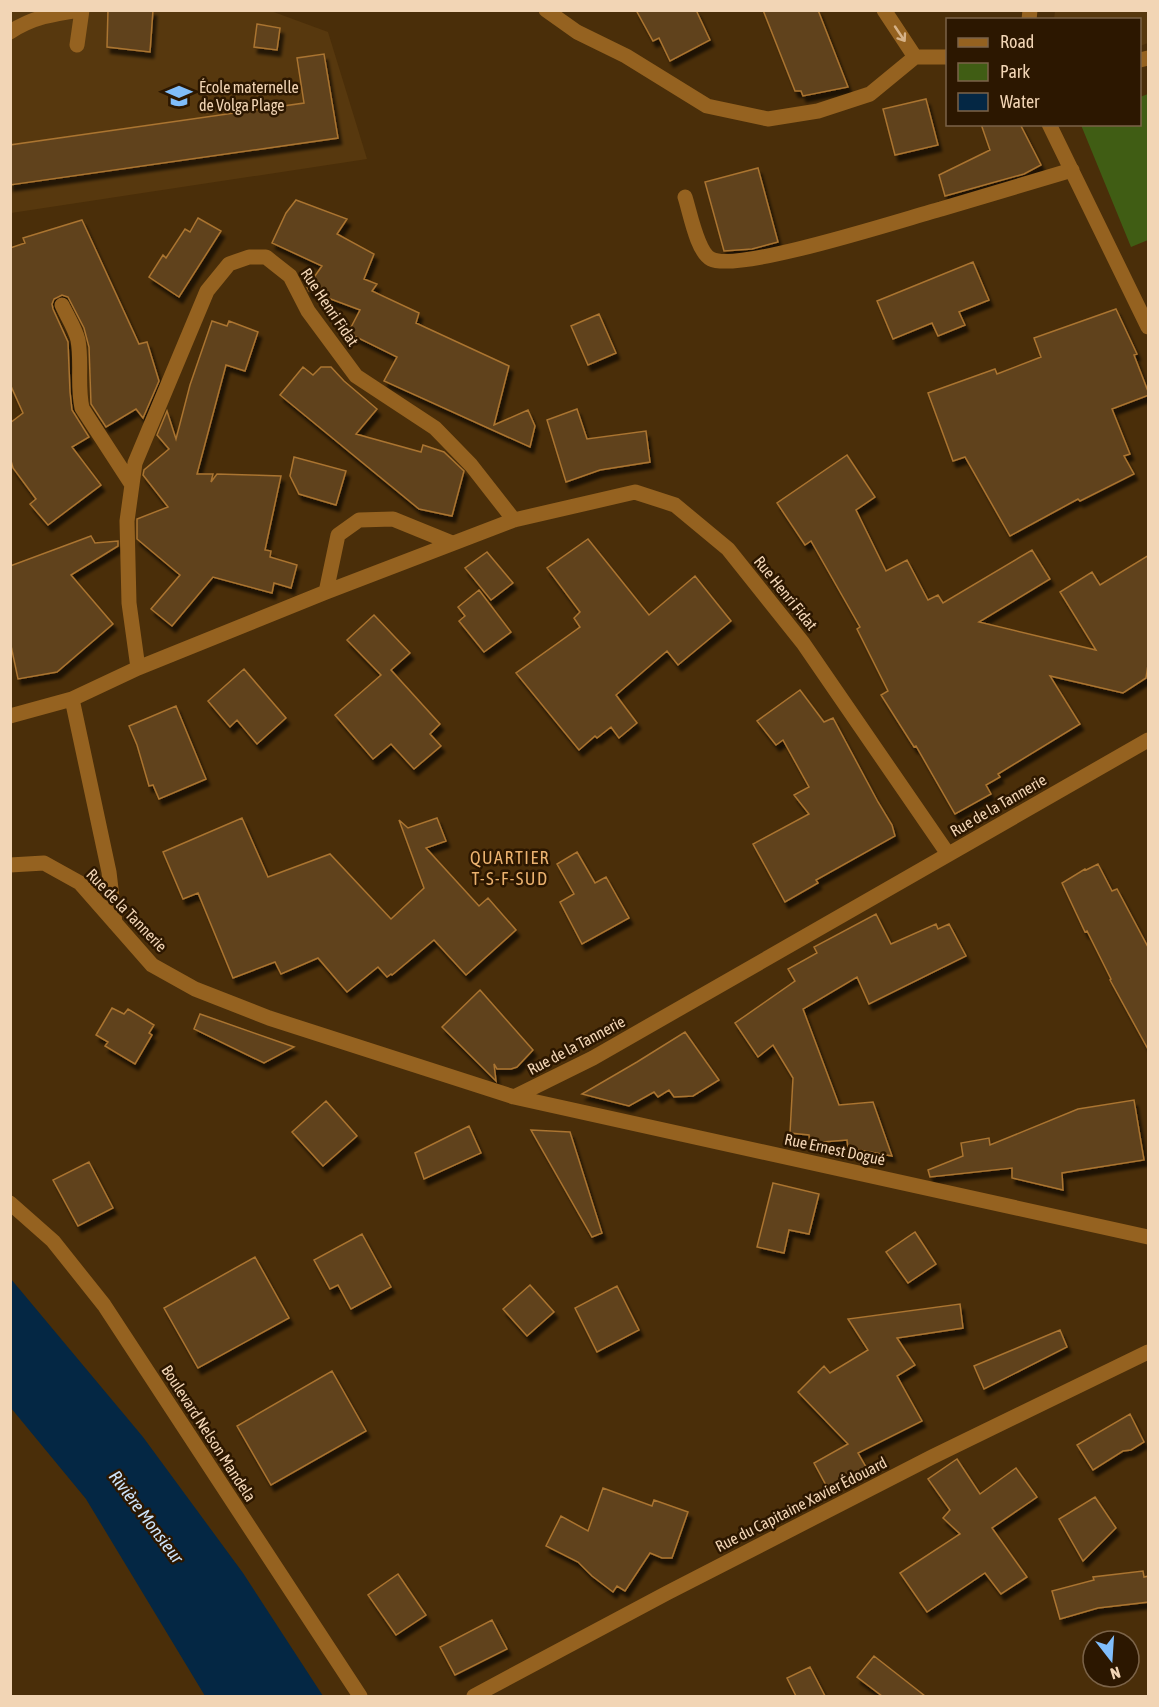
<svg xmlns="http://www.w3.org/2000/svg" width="1159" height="1707" font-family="'Asap Condensed',sans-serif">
	<defs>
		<filter id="shadow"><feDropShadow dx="3.5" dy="6" stdDeviation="1.5" flood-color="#0009"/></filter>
	</defs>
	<rect width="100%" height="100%" fill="#4a2e09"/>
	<path fill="#57380e" d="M11,11H271L328,32L367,159L11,213Z
		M1055,11H1148V43L1140,46V20L1054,19Z"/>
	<path fill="#405d14" d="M1148,94V240L1131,247L1081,125L1140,124V97Z"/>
	<path fill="#042744" d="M11,1279L143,1437L243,1573L323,1696H205L86,1499L11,1408Z"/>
	<path fill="#61421d" stroke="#aa7430" stroke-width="1.5" filter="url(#shadow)" d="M108,10H153L150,52L107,47Z
		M636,10H696L710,40L670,61L659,38L653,41Z
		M763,10H818L848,87L803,96L801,91H795Z
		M257,24L280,28L277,50L254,47Z
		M324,54L338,138L10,185V145L304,103L297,58Z
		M926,99L938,145L895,155L883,109Z
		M981,124H1020L1041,165L1024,174L945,196L939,175L990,150Z
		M758,168L778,242L752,249L724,251L705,182Z
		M296,200L347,219L337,234L374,254L364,279L377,284L372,291L419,313L416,323L509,366L494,425L528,410L535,426L530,447L384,381L397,357L348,333L360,310L309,291L307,287L322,266L272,243L286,213Z
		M198,218L221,231L179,297L149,277L163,255L166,258L185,229L190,232Z
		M82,220L139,344L147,342L159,381L143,418L136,409L106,427L91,404L89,347L84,328L68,297L62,295L54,299L52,304L53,309L68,342L70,392L72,410L89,437L72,447L101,485L48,525L30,504L36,499L13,468L10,457V423L23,413L10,384V248L25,243L23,238Z
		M973,262L989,300L959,312L965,325L938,336L932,323L893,339L877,301Z
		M1116,309L1137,354L1134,355L1149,394V395L1112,409L1130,454L1124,456L1134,474L1080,501L1078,499L1010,536L965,457L953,461L928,393L995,369L997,374L1041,357L1034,338Z
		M599,314L616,353L588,365L571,326Z
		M212,321L227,326L229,321L258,332L245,371L226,365L197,474H213L211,482L217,474L281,476L265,550L271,551L270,557L297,565L291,588L274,583L272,593L213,577L172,626L151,609L180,575L137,539V519L168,507L143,475L144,470L169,449L157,435L167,411L176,439L190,385Z
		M303,367L313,375L321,367H331L344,381L377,409L356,434L421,452L423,445L444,452L464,471L452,516L419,509L280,395Z
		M577,409L587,439L646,431L650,462L600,470L566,482L547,420Z
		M847,455L875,497L856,510L886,571L907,560L928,600L938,595L943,603L1032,550L1050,579L979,622L1096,650L1060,592L1092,572L1100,585L1149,555V658L1146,678L1123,693L1050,676L1080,724L998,774L1000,777L986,785L991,794L955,814L916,746L914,747L881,695L888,691L857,629L860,627L811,541L805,545L777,503Z
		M294,457L346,471L336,505L299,494L290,476Z
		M91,536L95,543L118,541V546L71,575L113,624L57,672L18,679L10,641V566Z
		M588,539L649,615L695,576L731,621L678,665L667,651L616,695L637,723L619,738L611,727L597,738L595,736L579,750L516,673L580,627L574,618L580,612L547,568Z
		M487,552L513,583L491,600L465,568Z
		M479,590L511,632L484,652L459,621L465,616L458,607Z
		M374,615L410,653L391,670L440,724L430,734L441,746L414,769L391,744L373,759L335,715L381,675L347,640Z
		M244,669L286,718L257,744L237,720L230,727L208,701Z
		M800,690L824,722L833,718L878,802L892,825L895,836L816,880L818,883L785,902L753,844L809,814L794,795L809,787L783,740L776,745L757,721Z
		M176,706L206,779L159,799L153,785L149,786L137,745L129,726Z
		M242,818L268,877L330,854L391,919L424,888L399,820L408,828L437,818L446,841L426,848L479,906L488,898L516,930L466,975L434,940L392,975L391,974L387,977L378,967L347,992L318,958L281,974L275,962L233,978L198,893L183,899L163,852Z
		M577,852L595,883L606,877L629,918L582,944L560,902L574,894L557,864Z
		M1098,864L1112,891L1117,889L1149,949V1051L1110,980L1111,979L1087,931L1085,932L1062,883L1085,869L1086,870Z
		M876,914L891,944L936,924L938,929L949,924L966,956L869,1004L857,977L803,1009L839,1105L873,1102L892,1156L848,1148L847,1140L810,1143L809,1135L790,1133L793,1078L773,1045L758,1057L735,1023L795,981L788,969L817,953L814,947Z
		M480,990L533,1050L517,1067L511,1069H497L494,1064L496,1081L442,1027Z
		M112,1008L124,1014L128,1009L154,1025L149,1033L152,1035L135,1064L105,1046L108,1042L96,1035Z
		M200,1014L294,1047L264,1063L194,1029Z
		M685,1032L719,1080L693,1096L674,1097L669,1090L658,1097L654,1092L629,1106L582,1094L637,1062Z
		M1134,1100L1144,1160L1062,1173L1063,1190L1012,1178V1168L930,1177L928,1170L963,1156L961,1143L989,1138L990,1145L1078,1109Z
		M326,1101L357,1136L323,1166L292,1132Z
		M469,1126L481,1153L424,1179L415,1153Z
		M531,1130L570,1132L602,1233L592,1237Z
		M89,1162L113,1208L78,1226L53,1180Z
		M773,1183L819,1194L809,1234L789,1230L784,1253L757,1247Z
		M915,1232L936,1264L908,1283L886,1252Z
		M362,1234L391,1287L351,1309L338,1285L330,1289L314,1260Z
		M255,1257L289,1318L198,1368L164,1308Z
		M530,1285L554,1312L527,1336L503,1309Z
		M617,1286L639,1330L597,1352L575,1308Z
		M960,1304L963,1328L897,1338L915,1365L897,1376L922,1421L858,1453L866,1467L827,1487L814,1463L848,1444L798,1392L824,1366L830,1373L868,1350L848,1319Z
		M1060,1330L1067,1347L984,1389L974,1366Z
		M332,1371L366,1431L271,1485L237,1426Z
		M1130,1414L1144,1442L1131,1450L1123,1451L1093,1470L1077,1445Z
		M957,1459L980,1494L1016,1468L1037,1497L992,1528L1027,1577L1001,1594L985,1573L927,1612L900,1573L960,1534L943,1518L950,1510L928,1479Z
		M603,1488L652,1506L654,1500L688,1512L672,1558H662L650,1553L625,1591L617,1586L613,1592L592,1576L578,1562L546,1546L561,1516L588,1531Z
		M1095,1497L1116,1528L1083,1561L1059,1519Z
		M1143,1571L1144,1577L1149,1576V1602L1098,1608L1060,1619L1052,1591L1094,1580L1093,1577Z
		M398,1574L426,1615L396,1635L368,1595Z
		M492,1620L507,1649L455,1675L440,1647Z
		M874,1656L925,1696H882L857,1677Z
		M810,1667L825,1696H796L787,1678Z"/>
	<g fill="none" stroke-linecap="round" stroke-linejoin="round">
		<path stroke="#956220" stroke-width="15" d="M546,10L577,32L626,56L707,106L768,119L818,111L870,94L915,57H948
			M884,10L915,57
			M1029,20L1030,10
			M10,32C33,17 53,14 80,10
			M77,45L82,10
			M1140,60L1148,58
			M1049,124L1148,327
			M685,197C690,212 697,252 711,259C738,273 904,219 941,209C984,196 1028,183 1072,170
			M62,305C67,316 75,328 78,340C82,363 77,386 82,408L132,485
			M326,592L338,535L359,520L393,519L452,543
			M138,668L129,603L127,521L135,463L207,291L229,264L249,257H266L290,276L308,311L356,376L435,428L471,465L514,520
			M72,699L109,872L115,923
			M10,716L72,699L138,668L326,592L514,520L635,492L675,505L728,549L803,643L948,854
			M10,865L44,863L80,883L152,965L195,989L269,1018L514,1097L1148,1237
			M514,1097L593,1058L1148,740
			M10,1203L53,1241L104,1305L360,1696
			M474,1696L667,1593L932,1457L1148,1352"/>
	</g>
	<defs><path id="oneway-shaft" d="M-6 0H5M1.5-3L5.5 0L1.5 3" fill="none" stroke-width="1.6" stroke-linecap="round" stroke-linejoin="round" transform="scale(1.5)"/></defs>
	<use stroke="#d6b288" href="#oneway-shaft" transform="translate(900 34) rotate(56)"/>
	<defs>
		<g id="school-bare" transform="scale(2.07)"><path d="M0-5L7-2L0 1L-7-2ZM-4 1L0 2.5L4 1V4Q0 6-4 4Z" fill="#80bdfa" stroke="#2c1700" stroke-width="2.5" paint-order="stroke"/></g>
	</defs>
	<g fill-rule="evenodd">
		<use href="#school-bare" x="179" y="96"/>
	</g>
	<g text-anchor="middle" stroke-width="5" stroke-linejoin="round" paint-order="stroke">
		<g font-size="16" fill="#f2d5b5" stroke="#2c1700" text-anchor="start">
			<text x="199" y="93">École maternelle<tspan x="199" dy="18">de Volga Plage</tspan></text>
		</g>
		<g font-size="16" fill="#f2d5b5" stroke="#2c1700">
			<text transform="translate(330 307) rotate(56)" y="6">Rue Henri Fidat</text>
			<text transform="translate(786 593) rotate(51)" y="6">Rue Henri Fidat</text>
			<text transform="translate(998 805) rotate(-30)" y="6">Rue de la Tannerie</text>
			<text transform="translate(127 910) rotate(46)" y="6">Rue de la Tannerie</text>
			<text transform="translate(576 1045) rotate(-28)" y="6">Rue de la Tannerie</text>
			<text transform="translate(835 1149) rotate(12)" y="6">Rue Ernest Dogué</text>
			<text transform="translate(209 1433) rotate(57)" y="6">Boulevard Nelson Mandela</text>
			<text transform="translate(801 1504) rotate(-27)" y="6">Rue du Capitaine Xavier Édouard</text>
		</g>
		<g font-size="18" letter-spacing="1.5" fill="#ebb26f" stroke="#2c1700">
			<text x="510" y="864">QUARTIER<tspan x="510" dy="21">T-S-F-SUD</tspan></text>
		</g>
		<g font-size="18" font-style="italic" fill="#cde4fb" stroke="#2c1700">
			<text transform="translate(146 1517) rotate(53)" y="6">Rivière Monsieur</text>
		</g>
	</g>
	<rect width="1159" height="1707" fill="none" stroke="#f2d5b5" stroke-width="24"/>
	<rect x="946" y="18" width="195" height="108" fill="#2c1700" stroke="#7b6348" stroke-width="1.5"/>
	<rect x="958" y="38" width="30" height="9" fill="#956220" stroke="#7b6348" stroke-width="1.5"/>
	<text x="1000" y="48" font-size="18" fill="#f2d5b5">Road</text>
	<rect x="958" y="63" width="30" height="18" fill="#405d14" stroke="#7b6348" stroke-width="1.5"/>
	<text x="1000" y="78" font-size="18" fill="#f2d5b5">Park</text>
	<rect x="958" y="93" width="30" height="18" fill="#042744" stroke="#7b6348" stroke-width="1.5"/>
	<text x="1000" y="108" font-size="18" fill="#f2d5b5">Water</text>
	<g transform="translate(1111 1659) rotate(163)"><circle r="28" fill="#2c1700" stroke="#7b6348" stroke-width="1.5"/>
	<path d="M0-4.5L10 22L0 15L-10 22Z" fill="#80bdfa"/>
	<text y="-9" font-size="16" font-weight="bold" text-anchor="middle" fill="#f2d5b5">N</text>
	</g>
</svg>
